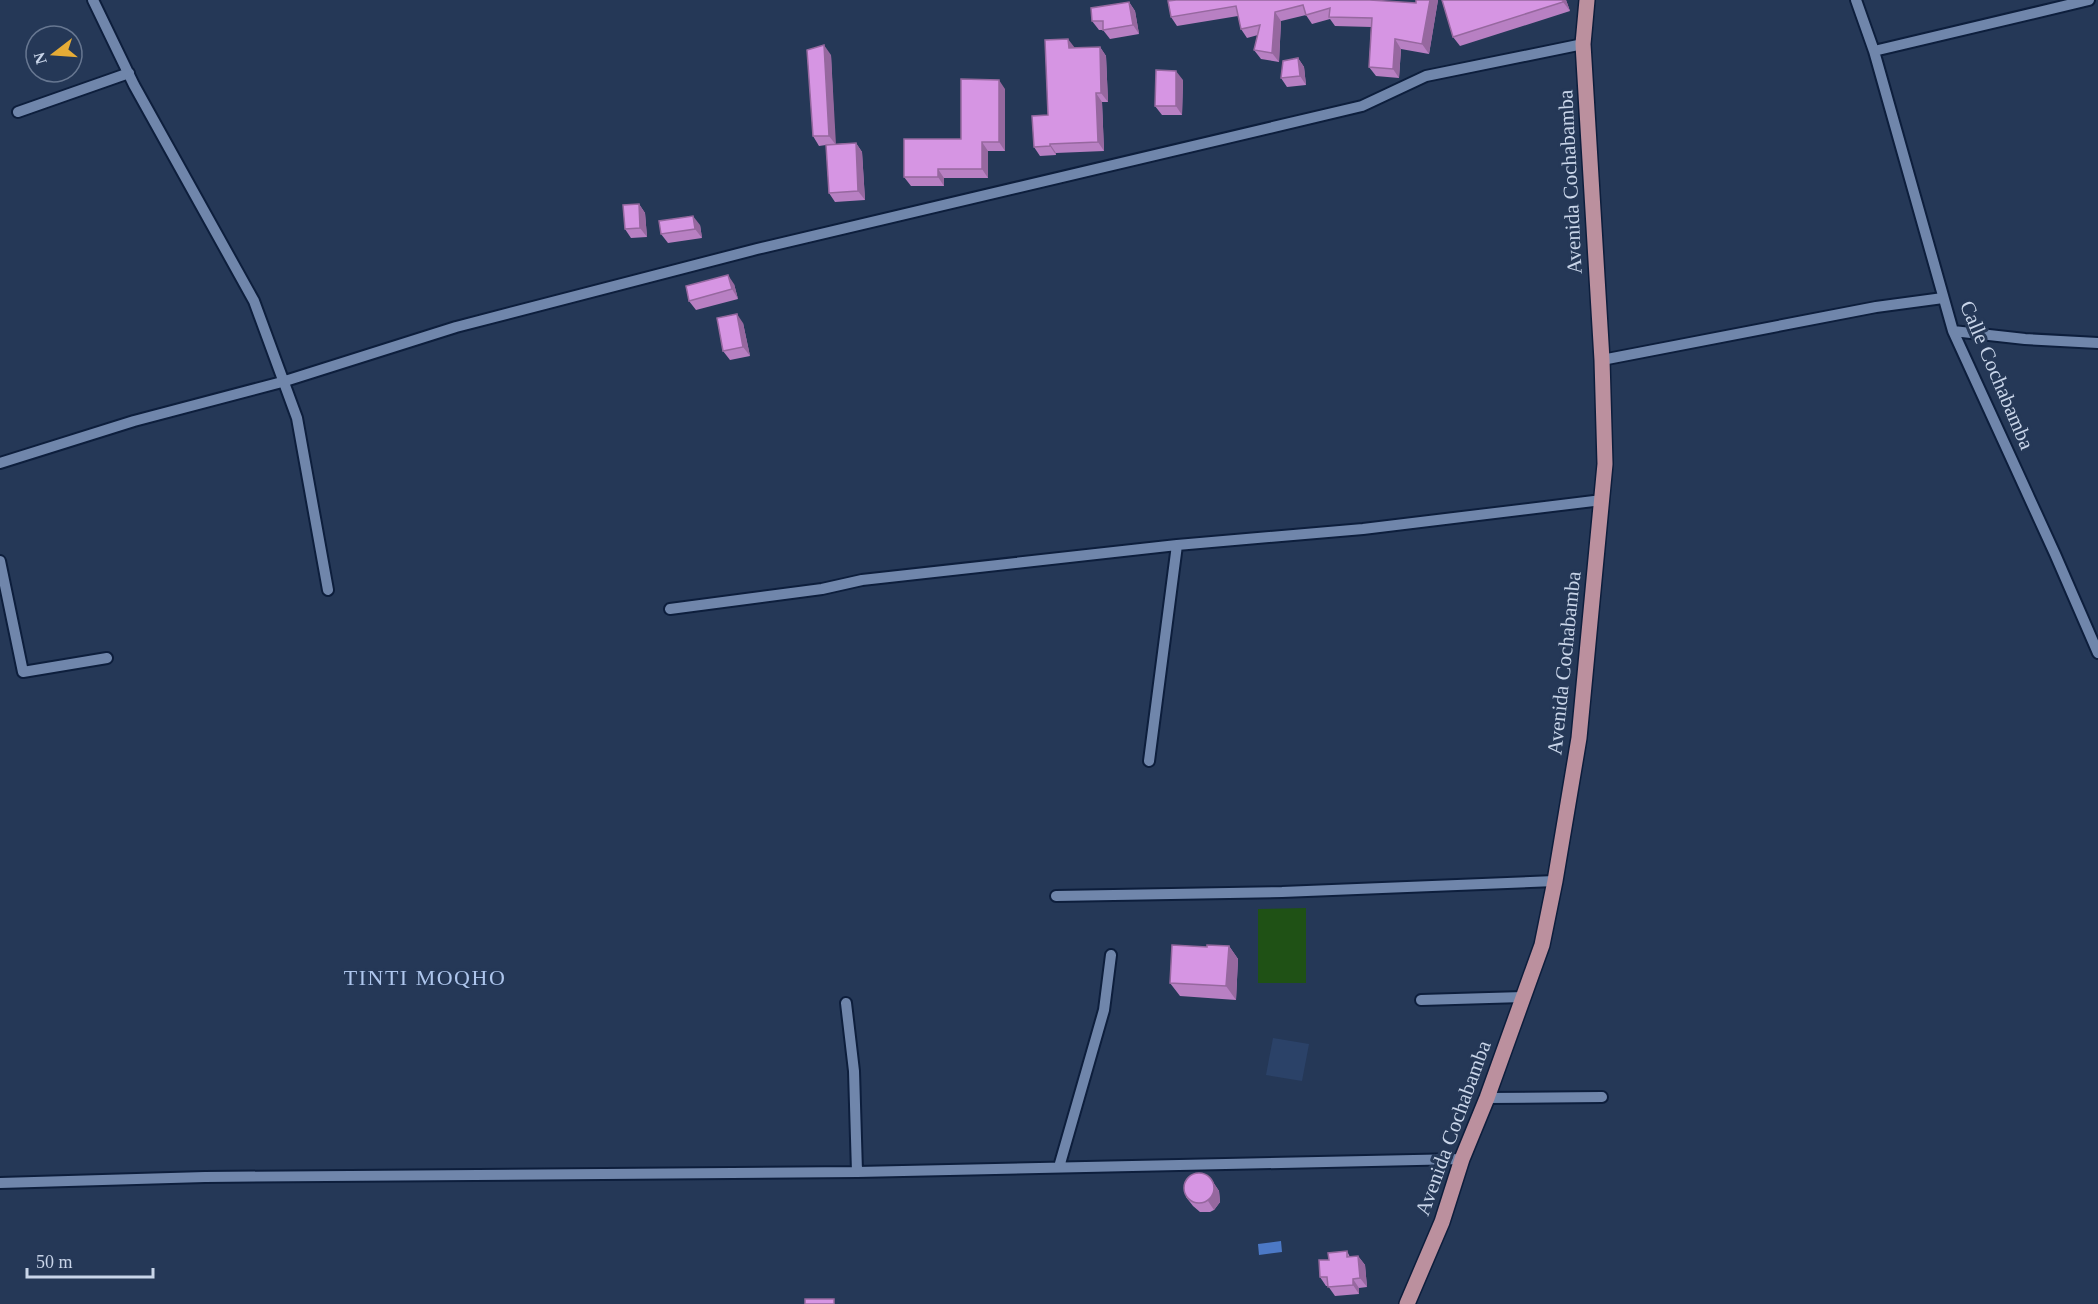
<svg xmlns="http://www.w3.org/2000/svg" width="2098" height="1304" font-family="Georgia,serif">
	<rect width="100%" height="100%" fill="#253857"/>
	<path fill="#2b4268" d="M1273,1038L1309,1044L1302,1081L1266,1075Z"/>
	<path fill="#1f5115" d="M1306,908V983H1258V909Z"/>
	<path fill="#4c79c6" d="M1281,1241L1282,1252L1259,1255L1258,1244Z"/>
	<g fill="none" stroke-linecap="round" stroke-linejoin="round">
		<g stroke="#0d1e3c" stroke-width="14">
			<path id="minor" d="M93,0L134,85L254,301L297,418L328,590
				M1856,0L1874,51L1953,331L2055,554L2098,653
				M1874,51L2089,0
				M18,112L129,73
				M1953,331L2025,339L2098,343
				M1602,360L1876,307L1943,298
				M0,463L134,421L282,382L456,327L757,249L1362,106L1426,76L1583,44
				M0,561L23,672L107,658
				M670,609L822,589L862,580L1177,545L1363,529L1602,500
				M1149,761L1177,545
				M1056,896L1282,892L1555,881
				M1421,1000L1523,997
				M846,1003L854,1071L857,1172
				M1487,1098L1602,1097
				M1059,1167L1104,1010L1111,955
				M0,1183L205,1177L857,1172L1462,1159"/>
		</g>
		<g stroke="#0d1e3c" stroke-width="18">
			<path id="major" d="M1407,1304L1442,1222L1462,1159L1487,1098L1542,945L1555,881L1579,738L1605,464L1602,360L1583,44L1587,0"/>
		</g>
		<use href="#minor" stroke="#7086ab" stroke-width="10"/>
		<use href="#major" stroke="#bb909e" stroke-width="15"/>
	</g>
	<path fill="#b880c3" d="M1176,0L1377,1L1416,3V0H1438L1429,54L1401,49L1399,78L1376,76L1369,67L1371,27L1335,26L1330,19L1312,24L1306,15L1281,21L1279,62L1261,59L1254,50L1258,35L1247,38L1241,29L1238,16L1177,26L1171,17Z
		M1442,0H1566L1570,11L1460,46L1453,37Z
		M1129,2L1135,11L1139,34L1110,39L1103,30H1099L1092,21Z
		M1100,47L1106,56L1108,102H1102L1104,151L1056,153V155L1040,156L1034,147L1048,115L1075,48Z
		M831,55L835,144L856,143L862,152L865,200L835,202L829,193L826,145L819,146L813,136Z
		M1298,58L1304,67L1306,85L1287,87L1281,78Z
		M1183,80L1182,115H1162L1155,106Z
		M1005,89V151H988V178H944V186H911L904,177L961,139Z
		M639,204L645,213L647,237L631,238L625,229Z
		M700,225L702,238L668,243L661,234Z
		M734,284L738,299L696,310L689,301Z
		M743,323L750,356L730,360L723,351Z
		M1229,946L1238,959L1236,1000L1180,996L1170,983L1207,947Z
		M1213,1182L1219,1191L1220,1202L1214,1210L1210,1212H1200L1193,1206L1186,1197Z
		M1347,1251L1350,1257L1358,1256L1365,1265L1367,1287L1359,1288V1294L1335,1296L1328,1286H1326L1320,1277L1329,1260Z"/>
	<path fill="#96689f" d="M1430,0H1438L1429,54L1422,44Z
		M1563,0H1566L1570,11L1563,2Z
		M1129,2L1135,11L1139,34L1133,25Z
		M1275,12L1281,21L1279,62L1272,53Z
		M1068,39L1075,48H1069Z
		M1395,39L1401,49L1399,78L1393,69Z
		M824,45L831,55L836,145L829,136Z
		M1100,47L1106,56L1108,102L1101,93Z
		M1298,58L1304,67L1306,85L1300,76Z
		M1176,71L1183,80L1182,115L1176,106Z
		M999,80L1005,89V151L999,142Z
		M1096,93L1102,102L1104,151L1098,142Z
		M982,142L988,151V178L982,169Z
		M856,143L862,152L865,200L858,191Z
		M1050,144L1056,153V155L1050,146Z
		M938,169L944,178V186L938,177Z
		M639,204L645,213L647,237L640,228Z
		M693,216L700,225L702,238L695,229Z
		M728,275L734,284L738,299L732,289Z
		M737,314L743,323L750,356L743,347Z
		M1229,946L1238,959L1236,1000L1226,986Z
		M1213,1182L1219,1191L1220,1202L1214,1210L1208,1201Z
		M1358,1256L1365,1265L1367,1287L1360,1278Z
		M1353,1279L1359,1288V1294L1353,1285Z"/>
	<path fill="#d695e3" stroke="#96689f" stroke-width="1.5" d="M1176,0H1370L1416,3V0H1430L1422,44L1395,39L1393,69L1369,67L1372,18L1329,17L1330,8L1306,15L1303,5L1275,12L1272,53L1254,50L1260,25L1241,29L1236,6L1171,17L1168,1Z
		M1442,0H1563V2L1453,37Z
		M1129,2L1133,25L1103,30V21H1092L1091,8Z
		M1068,39L1069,48L1100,47L1101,93H1096L1098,142L1050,144V146L1034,147L1032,116L1048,115L1045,40Z
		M824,45L829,136H813L807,50Z
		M1298,58L1300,76L1281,78L1283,61Z
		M1156,70L1176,71V106H1155Z
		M961,79L999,80V142H982V169H938V177H904V139H961Z
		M856,143L858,191L829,193L826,145Z
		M639,204L640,228L625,229L623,205Z
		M693,216L695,229L661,234L659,221Z
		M728,275L732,289L689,301L686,286Z
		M737,314L743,347L723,351L717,318Z
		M1172,945L1207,947V945L1229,946L1226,986L1170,983Z
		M1184 1188a15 15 0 1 1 30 0a15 15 0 1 1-30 0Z
		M1347,1251V1257L1358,1256L1360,1278L1353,1279V1285L1328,1287L1327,1277H1320L1319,1260H1329L1328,1253Z
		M805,1299H834V1304H805Z"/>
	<g text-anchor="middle" stroke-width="6" stroke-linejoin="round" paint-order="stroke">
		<g font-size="21" fill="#c9d5e9" stroke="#253857">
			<text transform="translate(1570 182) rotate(-93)" y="7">Avenida Cochabamba</text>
			<text transform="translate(1997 375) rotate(67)" y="7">Calle Cochabamba</text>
			<text transform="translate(1564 663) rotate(-84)" y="7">Avenida Cochabamba</text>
			<text transform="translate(1453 1128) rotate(-70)" y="7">Avenida Cochabamba</text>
		</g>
		<g font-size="22" letter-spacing="1.5" fill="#aec6ed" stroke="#253857">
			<text x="425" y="985">TINTI MOQHO</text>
		</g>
	</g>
	<g transform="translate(54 54) rotate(253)"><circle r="28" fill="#253857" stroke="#677791" stroke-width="1.5"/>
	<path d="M0-4.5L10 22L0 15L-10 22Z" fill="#e6ac36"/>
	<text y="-9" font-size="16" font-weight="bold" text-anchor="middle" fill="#c9d5e9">N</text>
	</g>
	<path d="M27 1268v9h126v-9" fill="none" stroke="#c9d5e9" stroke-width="3"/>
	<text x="36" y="1268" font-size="18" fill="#c9d5e9" stroke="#253857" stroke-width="4.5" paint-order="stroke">50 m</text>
</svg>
